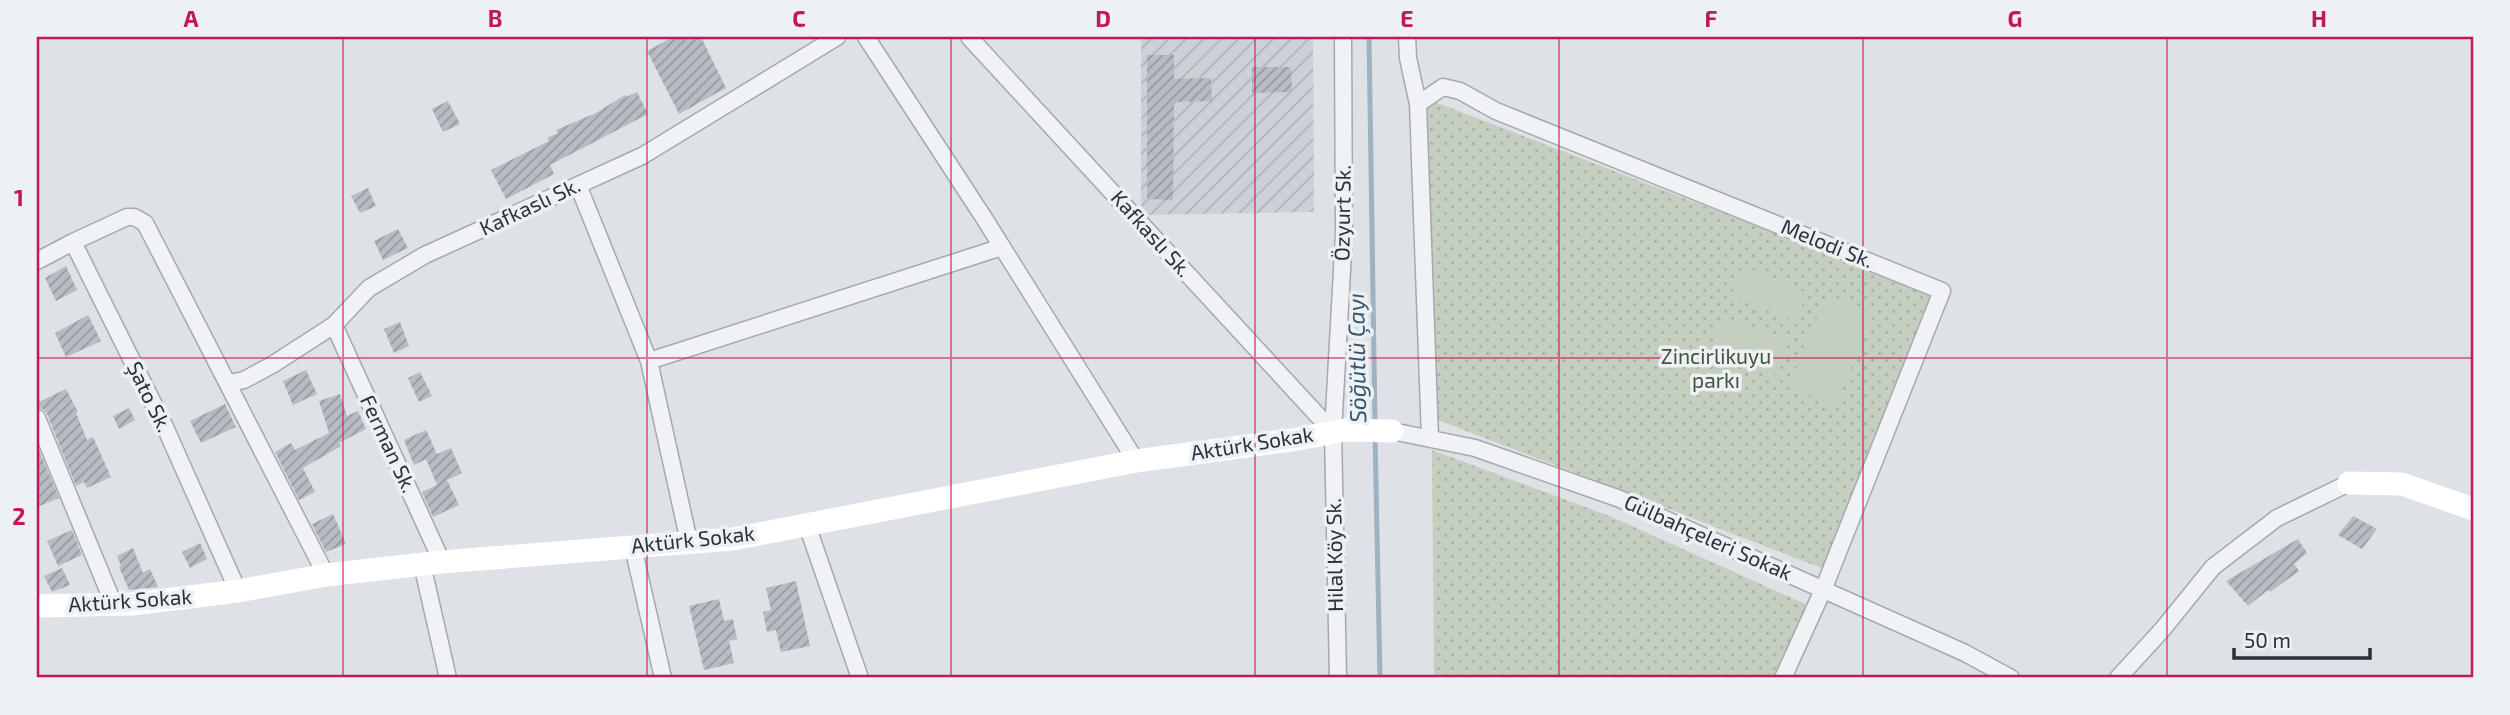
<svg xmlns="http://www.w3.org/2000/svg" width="2510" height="715" font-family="'Exo 2',sans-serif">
	<defs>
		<pattern id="industrial-furrows" width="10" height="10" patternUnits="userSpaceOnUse" patternTransform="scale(1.75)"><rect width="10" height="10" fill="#ccd1d7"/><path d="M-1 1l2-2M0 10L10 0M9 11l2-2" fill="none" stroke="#afb4b9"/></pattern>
		<pattern id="green-dots" width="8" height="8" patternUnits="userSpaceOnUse" patternTransform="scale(1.75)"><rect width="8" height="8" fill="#c5cfc0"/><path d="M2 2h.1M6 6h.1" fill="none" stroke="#a9b2a6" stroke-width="1.8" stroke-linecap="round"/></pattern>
		<pattern id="building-hatch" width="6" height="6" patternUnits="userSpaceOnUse" patternTransform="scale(1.75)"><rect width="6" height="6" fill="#b6bcc2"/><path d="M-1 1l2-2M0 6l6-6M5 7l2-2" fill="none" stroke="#94999f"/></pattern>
	</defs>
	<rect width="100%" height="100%" fill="#dee2e6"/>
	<path fill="url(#industrial-furrows)" d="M1141,37H1313L1314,212L1141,215Z"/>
	<path fill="url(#green-dots)" d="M1427,99L1936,295L1824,569L1433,418Z
		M1432,450L1612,517L1814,608L1786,678H1434Z"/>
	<path fill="#c5cfc0" d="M1744,266L1807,293L1795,322L1731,295Z
		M1827,294L1874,314L1835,406L1788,387Z
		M1723,316L1788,340L1775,376L1710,351Z"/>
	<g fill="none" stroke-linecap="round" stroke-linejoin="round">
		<path stroke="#9db3c2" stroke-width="5" d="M1369,37L1375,423
			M1375,436L1380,678"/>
	</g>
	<path fill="url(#building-hatch)" d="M673,37H701L726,88L679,114L647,51Z
		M1147,55H1174V79L1211,78L1212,101L1174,102L1173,200L1147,199Z
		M1252,67H1291L1292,92L1252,93Z
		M637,92L648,114L550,165L554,174L506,199L491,170L549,141L547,138L558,133L556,130L596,113L625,95L626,97Z
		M448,101L460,124L443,132L432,109Z
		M368,188L376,206L360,213L351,196Z
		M398,229L408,248L383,260L374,241Z
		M66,266L77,290L56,301L45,278Z
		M88,315L101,341L66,357L55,333Z
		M400,322L409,346L394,353L384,329Z
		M306,370L317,394L293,405L283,381Z
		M420,372L432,396L419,402L408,378Z
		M66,389L78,412L76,413L87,440L93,437L111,477L87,488L84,482L76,486L47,414L43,409L37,408V403Z
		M340,394L347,416L358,411L366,429L339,443L341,446L303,468L315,492L299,500L275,452L291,443L295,450L329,433L319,401Z
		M225,404L236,427L201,443L190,421Z
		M129,408L135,420L119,429L113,416Z
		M426,430L437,454L414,465L404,440Z
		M37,445L59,498L37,507Z
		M451,448L462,473L447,480L459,505L433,517L422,492L437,485L426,459Z
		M333,514L346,544L326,552L312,524Z
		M2353,516L2377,529L2362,549L2338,535Z
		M72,530L82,555L58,566L47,541Z
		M2298,539L2307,553L2294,564L2299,571L2270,592L2268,590L2248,606L2226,581Z
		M200,543L207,559L190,568L182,552Z
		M133,548L143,573L150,569L158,587L129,590L119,567L121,566L117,556Z
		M62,568L70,585L52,592L44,576Z
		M796,581L810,646L781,652L776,630L767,632L763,612L771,610L766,588Z
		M719,599L724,621L733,619L737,639L729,641L734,663L704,670L689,606Z"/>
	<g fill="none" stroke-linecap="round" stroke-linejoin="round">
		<g stroke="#a4a9af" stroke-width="19">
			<path id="street" d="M866,37L984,218L1136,461
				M969,37L1333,432
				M1407,37L1408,58L1418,104
				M578,185L649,361L689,542
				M73,242L127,217H134L145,223L326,575
				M37,261L73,242L165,427L238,591
				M334,325L442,562
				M649,361L1002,247
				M229,383L244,380L272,365L334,325L369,288L425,255L642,156L837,37
				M37,418L114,605
				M1392,431L1475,448L1620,499L1965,653L2011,678
				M1430,438L1418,104L1443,87L1460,91L1496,111L1942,291L1823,590L1783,678
				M807,525L860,678
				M633,547L663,678
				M422,564L448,678
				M1338,678L1333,432L1344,234L1343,37
				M2118,678L2162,630L2213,567L2277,518L2349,483"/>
		</g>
		<use href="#street" stroke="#f0f2f5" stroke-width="16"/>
		<path stroke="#fff" stroke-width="23" d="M2349,483L2402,484L2473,509
			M37,606L132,604L238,591L326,575L442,562L733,539L1136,461L1292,440L1345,430L1392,431"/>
	</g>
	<path fill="none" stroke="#c2185b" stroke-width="2" stroke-opacity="0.55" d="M343,37V678M647,37V678M951,37V678M1255,37V678M1559,37V678M1863,37V678M2167,37V678M37,358H2473"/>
	<g text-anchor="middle" stroke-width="7" stroke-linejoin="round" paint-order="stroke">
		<g font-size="21" fill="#29313b" stroke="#edf1f4">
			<text transform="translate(530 207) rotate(-25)" y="7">Kafkaslı Sk.</text>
			<text transform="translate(1343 213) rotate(-89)" y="7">Özyurt Sk.</text>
			<text transform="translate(1151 234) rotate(48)" y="7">Kafkaslı Sk.</text>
			<text transform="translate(1827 244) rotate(22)" y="7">Melodi Sk.</text>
			<text transform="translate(149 397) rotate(64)" y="7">Şato Sk.</text>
			<text transform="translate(388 444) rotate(65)" y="7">Ferman Sk.</text>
			<text transform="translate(1252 444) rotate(-9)" y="7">Aktürk Sokak</text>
			<text transform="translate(1708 538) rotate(24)" y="7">Gülbahçeleri Sokak</text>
			<text transform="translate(693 540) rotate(-6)" y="7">Aktürk Sokak</text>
			<text transform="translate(1335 555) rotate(-91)" y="7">Hilal Köy Sk.</text>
			<text transform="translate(130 601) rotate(-4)" y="7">Aktürk Sokak</text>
		</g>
		<g font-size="21" fill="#415538" stroke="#edf1f4">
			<text x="1716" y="364">Zincirlikuyu<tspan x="1716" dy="24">parkı</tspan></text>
		</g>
		<g font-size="23" font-style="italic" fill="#38546a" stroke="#edf1f4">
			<text transform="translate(1357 358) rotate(-91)" y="8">Söğütlü Çayı</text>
		</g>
	</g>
	<rect width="2510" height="715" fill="none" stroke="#edf1f4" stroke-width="77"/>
	<path d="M2234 648v10h136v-10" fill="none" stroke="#29313b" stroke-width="3.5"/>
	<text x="2244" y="648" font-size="21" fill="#29313b" stroke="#edf1f4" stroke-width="5" paint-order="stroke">50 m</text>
	<rect x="38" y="38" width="2434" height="638" fill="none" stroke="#c2185b" stroke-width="2.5"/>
	<g font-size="23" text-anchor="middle" font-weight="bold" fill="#c2185b">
		<text x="191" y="27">A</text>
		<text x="495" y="27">B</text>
		<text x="799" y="27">C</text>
		<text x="1103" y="27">D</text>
		<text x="1407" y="27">E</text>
		<text x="1711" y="27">F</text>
		<text x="2015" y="27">G</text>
		<text x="2319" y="27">H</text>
		<text x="19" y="206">1</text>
		<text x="19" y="525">2</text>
	</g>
</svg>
